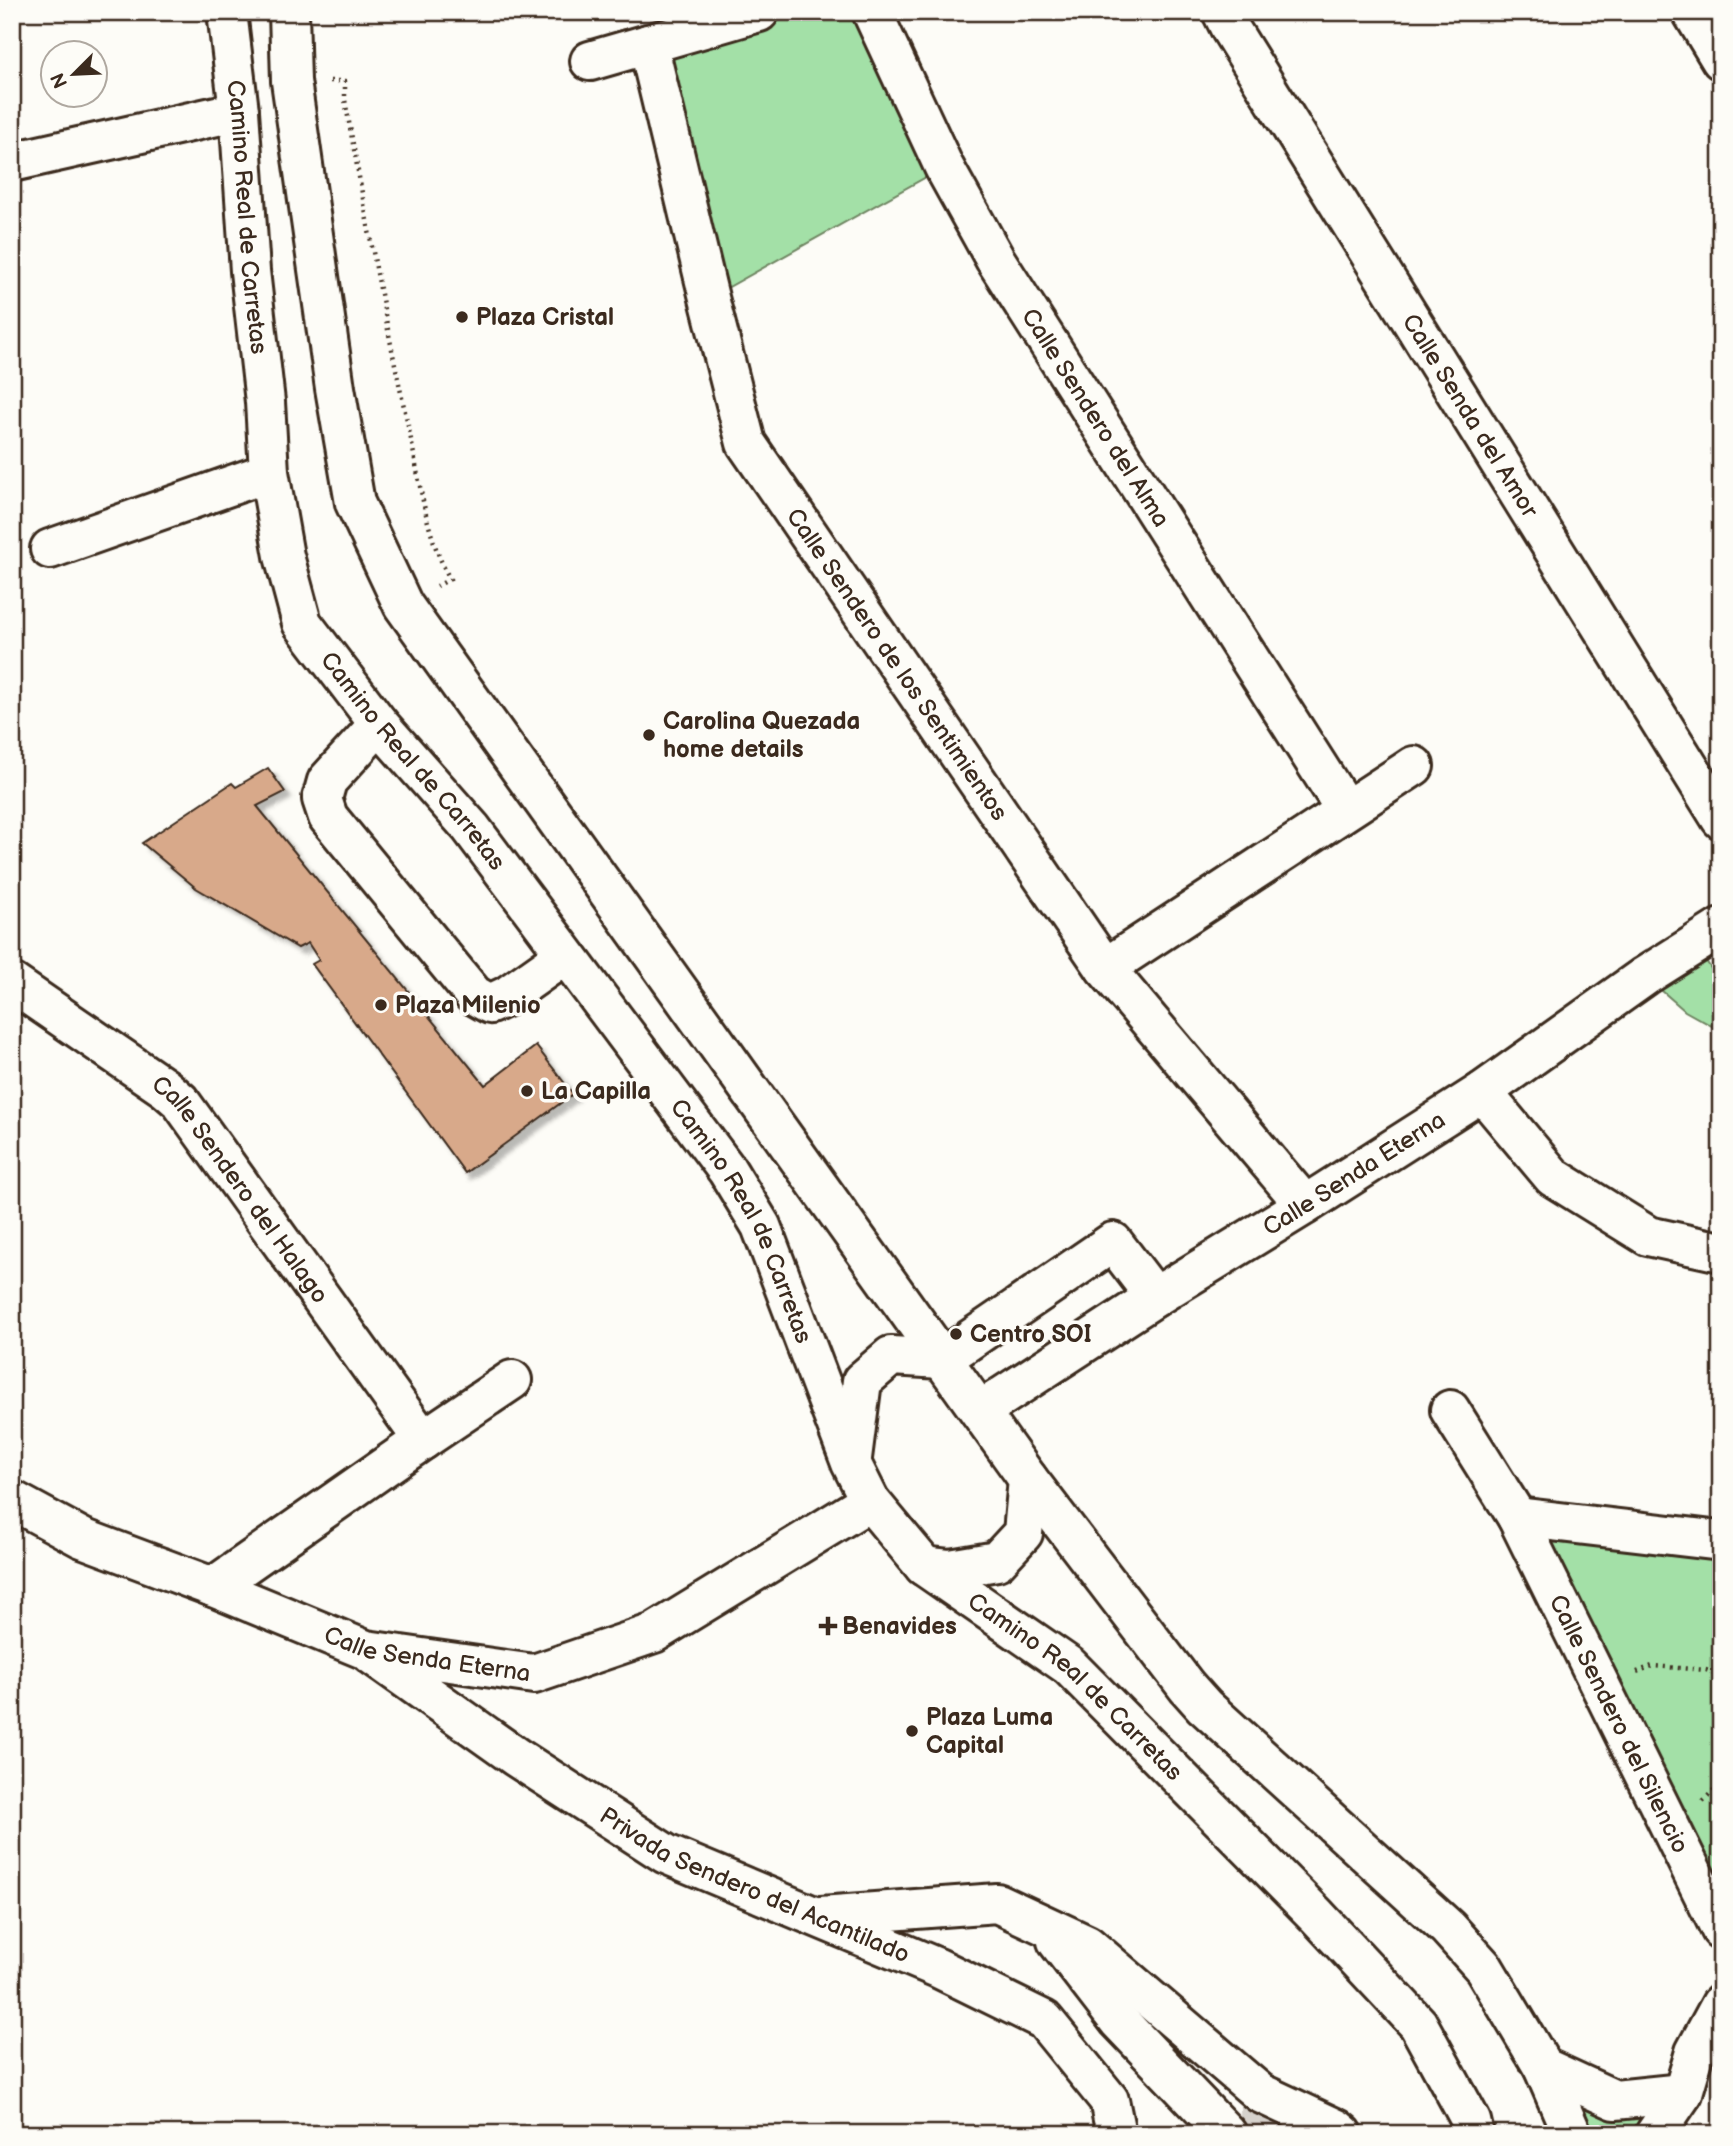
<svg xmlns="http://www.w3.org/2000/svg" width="1733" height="2146" font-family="'Balsamiq Sans',sans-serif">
	<defs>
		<filter id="shadow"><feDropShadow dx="6" dy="6" stdDeviation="2" flood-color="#0004"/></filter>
	</defs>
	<rect width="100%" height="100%" fill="#fdfcf7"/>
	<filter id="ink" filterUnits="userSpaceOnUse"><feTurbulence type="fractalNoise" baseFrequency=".0143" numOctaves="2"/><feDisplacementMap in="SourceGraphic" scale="14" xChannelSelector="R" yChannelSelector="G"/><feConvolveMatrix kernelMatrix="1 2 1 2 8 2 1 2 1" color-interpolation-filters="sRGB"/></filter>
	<g filter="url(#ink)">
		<path fill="#a3e0a7" stroke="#6f8562" stroke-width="2" d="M759,12H872L944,167L709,298L648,44Z
			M1695,944L1721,984V1031L1685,1011L1645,976Z
			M1517,1517L1721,1541V1930Z
			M1543,2068L1683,2093L1655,2134H1572Z"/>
		<path fill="#d8a98a" stroke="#3b2a1e" stroke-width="2" filter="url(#shadow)" d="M268,768L285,792L257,806L485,1085L536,1046L573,1094L465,1173L312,964L319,960L308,943L298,948L196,888L142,843L232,783L236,787Z"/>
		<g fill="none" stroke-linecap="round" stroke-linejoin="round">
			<path stroke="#d6d2cc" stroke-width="38" stroke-dasharray="38 19" stroke-linecap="butt" d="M1258,2134L1260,2093"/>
			<g stroke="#3b2a1e" stroke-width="44">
				<g id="minor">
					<path id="s1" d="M227,12L239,111L250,271L265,402L269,472L284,556L302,623L379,724L471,828L727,1170L761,1226L851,1463L870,1501L924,1566L1069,1666L1317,1916L1418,2024L1471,2121L1474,2134"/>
					<path d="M289,12L291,81L335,388L355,503L403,605L1028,1479L1187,1687L1204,1706L1448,1928L1484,1968L1543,2067L1572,2134"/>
					<path id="s2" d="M872,12L944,167L995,259L1345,809"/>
					<path id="s3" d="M1222,12L1231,30L1721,819"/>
					<path d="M1692,12L1721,60"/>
					<path id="s4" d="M648,44L709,298L746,443L1105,968L1305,1205"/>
					<path d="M590,61L759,12"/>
					<path d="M12,162L239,111"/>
					<path d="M50,549L269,472"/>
					<path d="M379,724L327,781L322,799L328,817L474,995L490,1004L507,996L565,955"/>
					<path d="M1105,968L1414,766"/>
					<path id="s5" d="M12,983L165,1088L180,1101L423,1440"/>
					<path d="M1482,1092L1553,1177L1648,1236L1721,1252"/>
					<path id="s6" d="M1450,1410L1517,1517L1721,1930"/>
					<path id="s7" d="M980,1411L1155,1297L1305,1205L1482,1092L1645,976L1721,928"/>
					<path d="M852,1458L862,1381L891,1356L942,1359L1113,1242L1155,1297"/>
					<path id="s8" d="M12,1500L82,1538L213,1587L366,1650L534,1674L654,1633L870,1501"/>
					<path d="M1517,1517L1721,1541"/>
					<path d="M924,1566L950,1569L997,1561L1023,1533L1028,1479"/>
					<path d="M213,1587L423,1440L512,1380"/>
					<path id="s9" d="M371,1654L516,1757L666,1854L938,1968L1044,2020L1109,2100L1116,2134"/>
					<path d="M821,1916L997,1903L1087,1945L1260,2093L1337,2129L1343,2134"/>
					<path d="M1057,1941L1118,2020L1227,2134"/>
					<path d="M1543,2067L1615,2100L1683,2093"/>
					<path d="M1655,2134L1683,2093L1695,2052L1721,2004"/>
				</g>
			</g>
			<path stroke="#3b2a1e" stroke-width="4.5" stroke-dasharray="2 5" stroke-linecap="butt" d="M330,81H345V100C365,210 385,321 409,430C420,480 425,535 450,579L437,586
				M1637,1672L1652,1666L1706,1670L1721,1676
				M1703,1801L1713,1791L1721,1777"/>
			<use href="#minor" stroke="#fdfcf7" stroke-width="38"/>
		</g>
	</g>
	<g fill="#3b2a1e" stroke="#fdfcf7" stroke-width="2.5">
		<circle cx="462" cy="317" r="7"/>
		<circle cx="649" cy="735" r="7"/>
		<circle cx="381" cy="1005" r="7"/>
		<circle cx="527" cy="1091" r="7"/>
		<circle cx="956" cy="1334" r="7"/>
		<path d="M824.5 1615.5h7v7h7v7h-7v7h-7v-7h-7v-7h7z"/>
		<circle cx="912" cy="1731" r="7"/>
	</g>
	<g text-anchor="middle" stroke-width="7" stroke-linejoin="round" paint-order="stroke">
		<g font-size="24" fill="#3b2a1e" stroke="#fdfcf7">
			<text dy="8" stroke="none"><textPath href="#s1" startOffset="206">Camino Real de Carretas</textPath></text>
			<text dy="8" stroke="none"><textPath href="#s3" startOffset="474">Calle Senda del Amor</textPath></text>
			<text dy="8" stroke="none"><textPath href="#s2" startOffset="464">Calle Sendero del Alma</textPath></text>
			<text dy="8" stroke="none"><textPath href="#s4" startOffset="679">Calle Sendero de los Sentimientos</textPath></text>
			<text dy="8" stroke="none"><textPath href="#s1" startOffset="794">Camino Real de Carretas</textPath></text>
			<text dy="8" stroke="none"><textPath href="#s7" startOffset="443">Calle Senda Eterna</textPath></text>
			<text dy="8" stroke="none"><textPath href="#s5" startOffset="312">Calle Sendero del Halago</textPath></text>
			<text dy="8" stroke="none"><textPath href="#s1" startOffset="1362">Camino Real de Carretas</textPath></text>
			<text dy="8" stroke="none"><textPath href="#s8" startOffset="446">Calle Senda Eterna</textPath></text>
			<text dy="8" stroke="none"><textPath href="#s1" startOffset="1950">Camino Real de Carretas</textPath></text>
			<text dy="8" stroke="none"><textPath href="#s6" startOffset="357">Calle Sendero del Silencio</textPath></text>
			<text dy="8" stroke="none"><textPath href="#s9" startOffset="450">Privada Sendero del Acantilado</textPath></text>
		</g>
		<g font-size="24" font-weight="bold" fill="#3b2a1e" stroke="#fdfcf7" text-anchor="start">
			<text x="476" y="325">Plaza Cristal</text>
			<text x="663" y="729">Carolina Quezada<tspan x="663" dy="28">home details</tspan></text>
			<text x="395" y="1013">Plaza Milenio</text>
			<text x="541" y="1099">La Capilla</text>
			<text x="970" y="1342">Centro SOI</text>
			<text x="842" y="1634">Benavides</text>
			<text x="926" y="1725">Plaza Luma<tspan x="926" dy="28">Capital</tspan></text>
		</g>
	</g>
	<rect width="1733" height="2146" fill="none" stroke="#fdfcf7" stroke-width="42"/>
	<rect x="21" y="21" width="1691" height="2104" fill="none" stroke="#3b2a1e" stroke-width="2.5" filter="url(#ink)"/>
	<g transform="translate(74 74) rotate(246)"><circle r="33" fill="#fdfcf7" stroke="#afa8a0" stroke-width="2"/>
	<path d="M0-5L12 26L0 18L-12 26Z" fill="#3b2a1e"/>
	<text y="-10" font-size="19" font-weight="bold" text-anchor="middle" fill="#3b2a1e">N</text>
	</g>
</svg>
